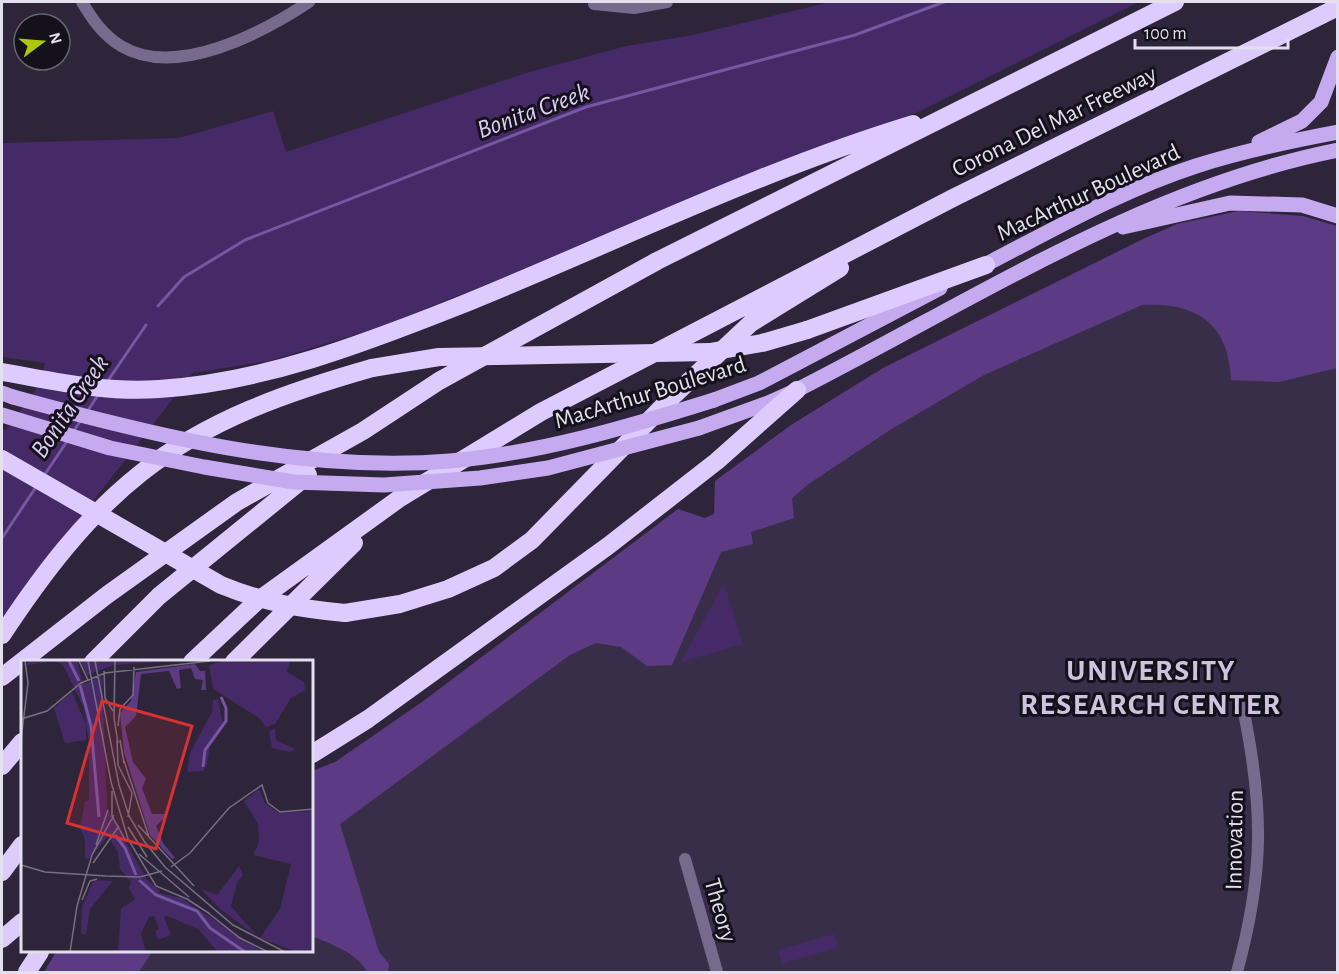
<svg xmlns="http://www.w3.org/2000/svg" width="1339" height="974" font-family="'Alegreya Sans',sans-serif">
	<rect width="100%" height="100%" fill="#2e253a"/>
	<path fill="#392e49" d="M1337,233V972H56L89,952H312V784L716,512L913,361Z"/>
	<path fill="#462967" d="M830,2H1139L918,112L377,328L269,361L193,373L2,618V429L6,430L39,385L45,363L2,357V143L179,138L273,111L286,152L526,73L626,46L693,35Z
		M724,583L743,644L681,662Z
		M834,934L838,947L782,964L778,950Z"/>
	<path fill="#5c3b84" d="M1239,211L1303,216L1337,226V368L1279,382L1231,380C1229,323 1196,302 1142,305L984,375L890,430L810,483L792,498L794,518L751,532L753,544L721,552L672,665L647,666L621,647L596,643L570,655L340,824L379,952L389,964L388,972H367C358,953 330,944 312,936V771L335,762L422,702L678,509L705,518L714,514L715,481L791,425L883,368L1143,239L1177,224Z
		M56,952H152L139,972H44Z"/>
	<g fill="none" stroke-linecap="round" stroke-linejoin="round">
		<path stroke="#7756a2" stroke-width="3" d="M158,306L184,277L245,240L586,107L855,35L944,2
			M107,382L146,325
			M87,412L98,395
			M73,432L81,420
			M43,477L68,440
			M2,538L36,487"/>
		<path stroke="#776a8c" stroke-width="12" d="M82,2C92,19 103,35 121,46C176,79 262,33 309,2
			M594,4L634,8L667,2
			M685,859L717,972
			M1237,972C1264,873 1264,809 1243,708"/>
		<path stroke="#c6aaf0" stroke-width="15" d="M1259,142L1302,121L1321,102L1338,57
			M1123,227L1230,203L1302,205L1338,216
			M977,269C1049,232 1119,191 1196,166C1242,151 1290,141 1338,132
			M2,393L13,397
			M714,400L759,383L940,288
			M699,428L768,403L797,390C972,301 1142,189 1338,150"/>
		<path stroke="#decbfd" stroke-width="18" d="M807,330L986,265
			M2,372C54,381 105,393 159,389C263,382 360,345 456,307C608,246 756,172 913,124
			M345,613L400,604L448,589L494,568L532,540L670,399L751,323L840,268
			M2,635C41,576 84,518 141,473C208,419 291,391 372,368
			M93,662L159,596L308,475
			M192,662L256,602L400,498L541,412L953,198L1338,7
			M234,662L354,543
			M2,677L107,595L237,502L363,431L439,381L657,261L1175,2
			M312,754L368,719L608,546L717,461L797,390
			M2,766L22,742
			M2,872L22,845
			M2,939L22,922
			M27,972L40,952"/>
		<path stroke="#c6aaf0" stroke-width="15" d="M13,397C155,436 302,473 450,461C541,453 628,427 714,400
			M2,415L110,448L204,467L294,482L384,485L480,478L548,468L699,428"/>
		<path stroke="#decbfd" stroke-width="18" d="M372,368L439,357L710,352L762,343L807,330
			M2,459L221,585C262,602 301,609 345,613"/>
	</g>
	<g text-anchor="middle" stroke-width="6" stroke-linejoin="round" paint-order="stroke">
		<g font-size="24" fill="#e4dfed" stroke="#14111a">
			<text transform="translate(1054 121) rotate(-26)" y="8">Corona Del Mar Freeway</text>
			<text transform="translate(1088 192) rotate(-25)" y="8">MacArthur Boulevard</text>
			<text transform="translate(650 392) rotate(-17)" y="8">MacArthur Boulevard</text>
			<text transform="translate(1234 840) rotate(-89)" y="8">Innovation</text>
			<text transform="translate(721 910) rotate(74)" y="8">Theory</text>
		</g>
		<g font-size="26" font-style="italic" fill="#dcccf6" stroke="#14111a">
			<text transform="translate(533 110) rotate(-20)" y="9">Bonita Creek</text>
			<text transform="translate(69 406) rotate(-56)" y="9">Bonita Creek</text>
		</g>
		<g font-size="30" font-weight="bold" letter-spacing="1.5" fill="#cec3df" stroke="#14111a">
			<text x="1151" y="680">UNIVERSITY<tspan x="1151" dy="34">RESEARCH CENTER</tspan></text>
		</g>
	</g>
	<g transform="translate(21 660)">
		<rect width="292" height="292" fill="#2e253a"/>
		<path d="M9,1H56L62,24L81,16L86,148L126,220L139,230L138,233L160,238L242,292H197L177,269L146,256L143,257L150,275L137,280L134,271L138,269L133,256L128,257L120,274L125,292H97L100,249L114,239L108,228L110,222L99,209L97,192L87,176L68,199L64,198V179L59,168L64,141H68V84L63,48L42,5L34,1L0,6ZM59,1H150L93,5L66,15ZM202,1H269L266,12L283,22L284,30L270,38L254,64L245,67L238,58L192,29L188,5ZM51,32L65,64V80L44,83L33,48ZM197,39L202,63L189,84L186,104L182,111L166,112L169,93L191,52L192,40ZM254,68L255,80L274,89L269,92L251,88L248,72ZM238,129L244,143L257,153L292,151V292H276L239,278L259,249L270,204L232,195L238,182L237,164L223,141ZM218,206L222,215L216,222L210,246L237,277L199,249L179,228L196,235ZM73,220L92,221L69,249L65,275L60,274L61,246Z" fill="#462967"/>
		<path d="M174,4L179,11H184L185,30H180L182,20L174,19L170,8L158,10L160,28L156,29L148,11L120,14L115,56L104,67L112,102L125,119L121,128L131,154H147L135,166L142,183L154,198L151,199L129,175L103,92L99,53L110,41L115,12Z" fill="#5c3b84"/>
		<path fill="none" stroke="#7756a2" stroke-width="3" d="M48,1L58,21M59,25L70,66L78,157M182,107L184,90L205,61V48L200,37M94,175L104,188L115,215M118,220L135,235L176,251L189,268L224,292"/>
		<path fill="none" stroke="#776f82" stroke-width="1.5" d="M58,1L67,20M67,1L90,122L107,179L135,226L166,239L189,254M74,1L98,125L108,156L123,181L144,207L212,265L264,292M94,1L93,58L97,83M83,11L84,38L92,51M0,59L26,51L60,23L84,13L189,1M97,66L99,49L112,35L113,7M0,80L7,23L4,1M96,80L97,105M99,80L103,103M103,101L128,177M97,105L111,133L107,157M91,131V156L105,181M117,165L173,226M107,167L126,197M75,185L87,150M118,194L168,237M72,203L98,166M0,205L24,212L85,216L119,217L141,211M150,207L169,193L208,148L241,125L247,143L259,152L293,149M61,240L69,221L76,219M186,252L219,278L247,292M49,292L56,246L71,195L93,155"/>
		<path fill="#d73132" fill-opacity="0.15" stroke="#d73132" stroke-width="3" d="M81,41L171,66L135,189L46,163Z"/>
		<rect width="292" height="292" fill="none" stroke="#e4dfed" stroke-width="3"/>
	</g>
	<rect width="1339" height="974" fill="none" stroke="#e4dfed" stroke-width="6"/>
	<g transform="translate(42 42) rotate(74)"><circle r="28" fill="#14111a" stroke="#67636e" stroke-width="1.5"/>
	<path d="M0-4.5L10 22L0 15L-10 22Z" fill="#aec60c"/>
	<text y="-9" font-size="16" font-weight="bold" text-anchor="middle" fill="#e4dfed">N</text>
	</g>
	<path d="M1135 39v9h153v-9" fill="none" stroke="#e4dfed" stroke-width="3"/>
	<text x="1144" y="39" font-size="18" fill="#e4dfed" stroke="#14111a" stroke-width="4.5" paint-order="stroke">100 m</text>
</svg>
